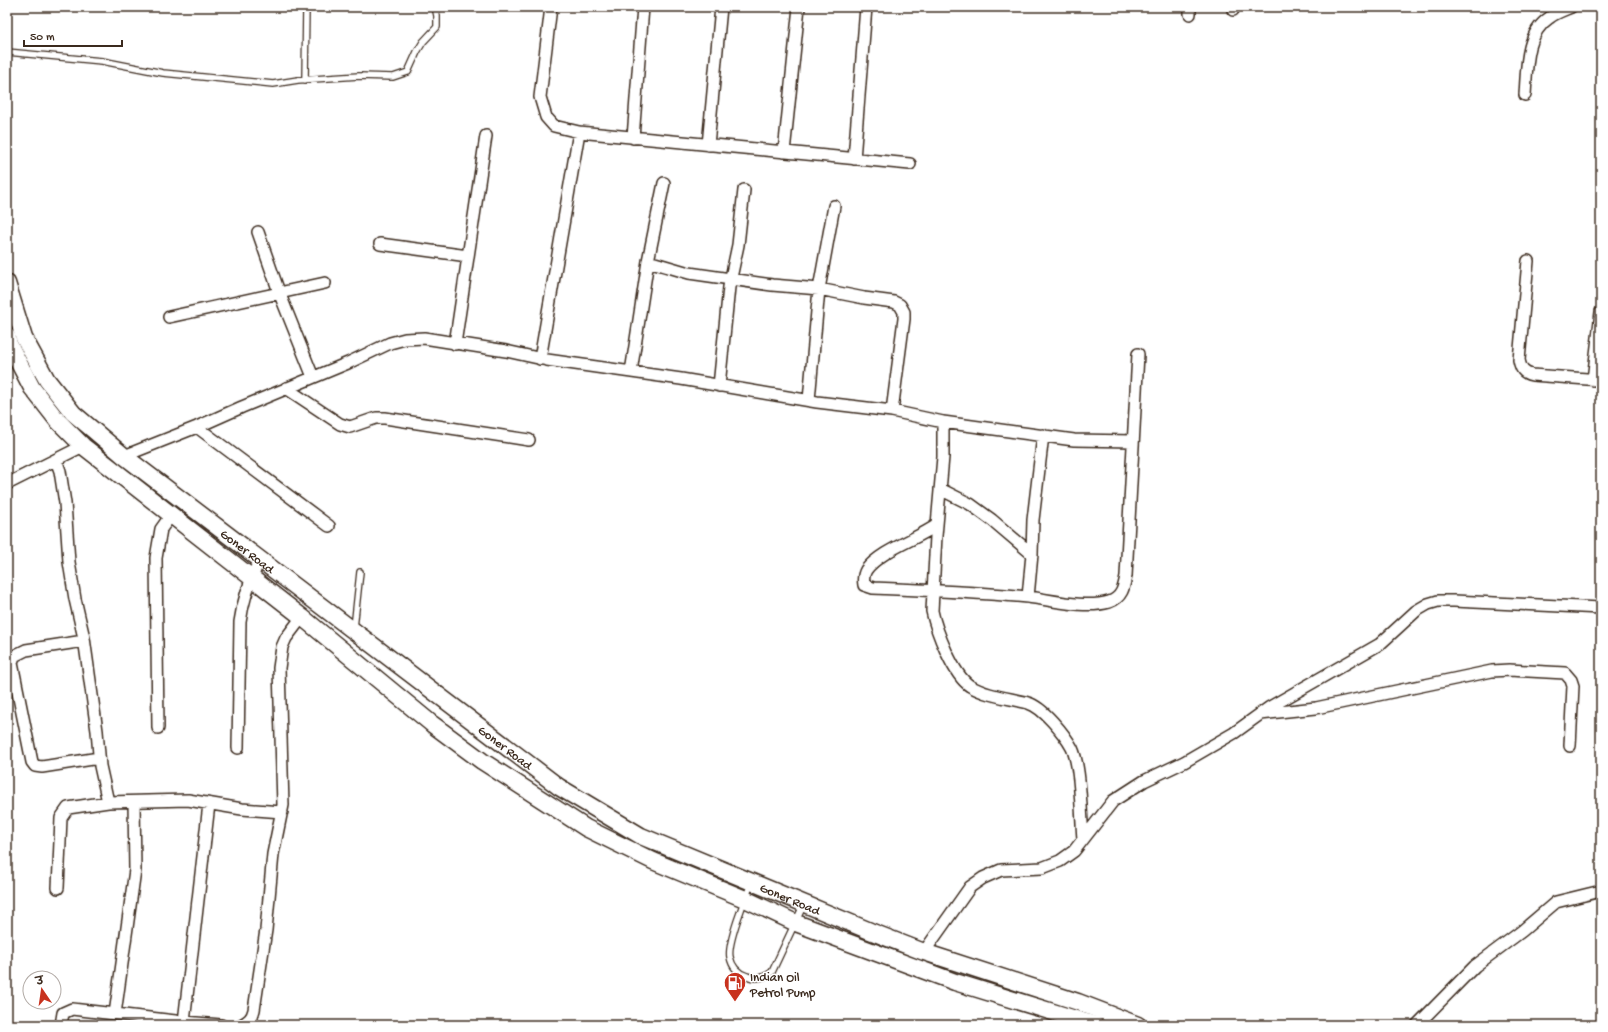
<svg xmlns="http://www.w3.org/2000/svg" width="1608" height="1032" font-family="'Gochi Hand','Playpen Sans Deva',sans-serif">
	<rect width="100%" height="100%" fill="#fff"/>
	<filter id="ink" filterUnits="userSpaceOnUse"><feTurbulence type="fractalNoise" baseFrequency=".025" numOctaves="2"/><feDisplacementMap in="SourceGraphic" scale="8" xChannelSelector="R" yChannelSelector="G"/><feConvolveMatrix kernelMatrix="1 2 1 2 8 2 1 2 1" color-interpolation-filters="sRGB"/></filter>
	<g filter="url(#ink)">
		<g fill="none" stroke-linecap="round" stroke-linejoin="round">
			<g stroke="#3b2a1e" stroke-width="8">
				<path id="lane" d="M7,52L102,61L163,73L273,84L298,80L359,76L393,77L408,72L417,52L423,42L437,27V16L435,7
					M305,80L306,7
					M354,628L360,572
					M751,884C745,898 727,944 730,957C732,967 737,973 747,976C756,980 764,978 772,972L803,906"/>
			</g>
			<g stroke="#3b2a1e" stroke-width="14">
				<path id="street" d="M551,7L540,97L546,117L554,126L579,132L910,164
					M1190,7V14
					M1233,7V10
					M1525,95C1527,69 1525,34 1549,18C1555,13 1564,10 1571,7
					M633,138L643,7
					M708,145L721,7
					M784,152L799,7
					M854,159L866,7
					M258,232L279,292L313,377
					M380,244L468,256
					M648,261L689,273L772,285L819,289L864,298L894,302L900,305L904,312V319L892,411
					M1528,261L1519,360C1521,369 1523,373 1532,375L1601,380
					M169,317L325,283
					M455,344L486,136
					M540,359L579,132
					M631,372L648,261L664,183
					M1593,380L1601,312
					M719,386L729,287L738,245L744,190
					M286,388L340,424L350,427L376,418H385L529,440
					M809,400L819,289L834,206
					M943,422L1074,440L1133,441
					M197,427L329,526
					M124,456L197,427L242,407L348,363L390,343L405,339L424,338L506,351L547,360L681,379L817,402L892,411L943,422V457L936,536L932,611C936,630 953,675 970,686C987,696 1009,698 1028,703C1043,707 1065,735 1072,748C1081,767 1081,816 1083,839
					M56,460L60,471L65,503L69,562L75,599L84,638L97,731L100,766L108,802
					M7,484L83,446
					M940,489L970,504L992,520L1032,554
					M937,525C917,539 880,551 866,570C863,575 863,579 864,585L873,588C925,590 977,592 1028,597C1052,600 1086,609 1109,602C1122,598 1124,587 1126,576L1138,354
					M1028,597L1032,554L1033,520L1043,435
					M84,641L26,650L14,656L12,663L32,762L35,766L42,767L99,758
					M1260,714L1316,708L1492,671L1509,670L1565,673L1571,680L1573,686L1570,746
					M158,728L156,558L161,529L171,515
					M238,748L240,622C243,599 250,580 260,559
					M58,888L61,818L68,808L108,802L188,800L242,809L282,812
					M924,952L970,887L983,878L1001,870L1042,868L1060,861L1074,851L1113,801L1144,781L1184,762L1234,733L1270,707L1380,644L1416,611L1428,604L1438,601H1454L1601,608
					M115,1014L135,870L134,802
					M184,1022L209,804
					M61,1025L63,1013L72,1009L184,1022L221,1025
					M241,1025C249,1021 252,1018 254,1010L266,930L273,854L283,805L279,668L282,647L286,638L302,617
					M1417,1025L1475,966L1522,931L1556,902L1601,891"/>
			</g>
			<g stroke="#3b2a1e" stroke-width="19">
				<g id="secondary">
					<path id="s1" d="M7,283L24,338L47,380L73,413L124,456L559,787L641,836L870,931L924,952L1078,1002L1138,1025"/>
					<path d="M7,336L9,344L32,388L57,420L83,446L302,617L432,724L482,761L586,828L653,861L745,899L796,923L955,982L1095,1025"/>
				</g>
			</g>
			<use href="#lane" stroke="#fff" stroke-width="5.5"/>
			<use href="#street" stroke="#fff" stroke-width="11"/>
			<use href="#secondary" stroke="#fff" stroke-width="16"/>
		</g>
	</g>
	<defs>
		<g id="fuel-pin" transform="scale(1.15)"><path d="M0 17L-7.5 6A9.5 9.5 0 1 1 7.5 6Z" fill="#c8321e" stroke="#fff"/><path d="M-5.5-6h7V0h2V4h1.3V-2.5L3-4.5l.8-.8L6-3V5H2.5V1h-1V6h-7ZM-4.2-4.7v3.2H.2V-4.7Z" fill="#fff"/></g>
	</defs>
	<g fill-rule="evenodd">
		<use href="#fuel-pin" x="735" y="983"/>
	</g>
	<g text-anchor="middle" stroke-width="3" stroke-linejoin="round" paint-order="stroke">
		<g font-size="13" fill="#3b2a1e" stroke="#fff">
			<text dy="5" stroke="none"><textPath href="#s1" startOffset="370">Goner Road</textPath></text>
			<text dy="5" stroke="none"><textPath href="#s1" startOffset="694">Goner Road</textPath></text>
			<text dy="5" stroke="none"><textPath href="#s1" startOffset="1018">Goner Road</textPath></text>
		</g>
		<g font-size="13" fill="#3b2a1e" stroke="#fff" text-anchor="start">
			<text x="750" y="981">Indian Oil<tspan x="750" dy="15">Petrol Pump</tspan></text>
		</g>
	</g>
	<rect width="1608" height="1032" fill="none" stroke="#fff" stroke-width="24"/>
	<rect x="12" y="12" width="1584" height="1008" fill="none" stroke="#3b2a1e" stroke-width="1.5" filter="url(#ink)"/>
	<g transform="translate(42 990) rotate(347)"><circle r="19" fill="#ffffff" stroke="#b1aaa5"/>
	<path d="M0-3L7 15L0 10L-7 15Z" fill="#c8321e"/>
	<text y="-6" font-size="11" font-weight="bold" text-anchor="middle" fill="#3b2a1e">उ</text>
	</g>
	<path d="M24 40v6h98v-6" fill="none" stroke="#3b2a1e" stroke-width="2"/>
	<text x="30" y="40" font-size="12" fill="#3b2a1e" stroke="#ffffff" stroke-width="3" paint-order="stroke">50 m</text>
</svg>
